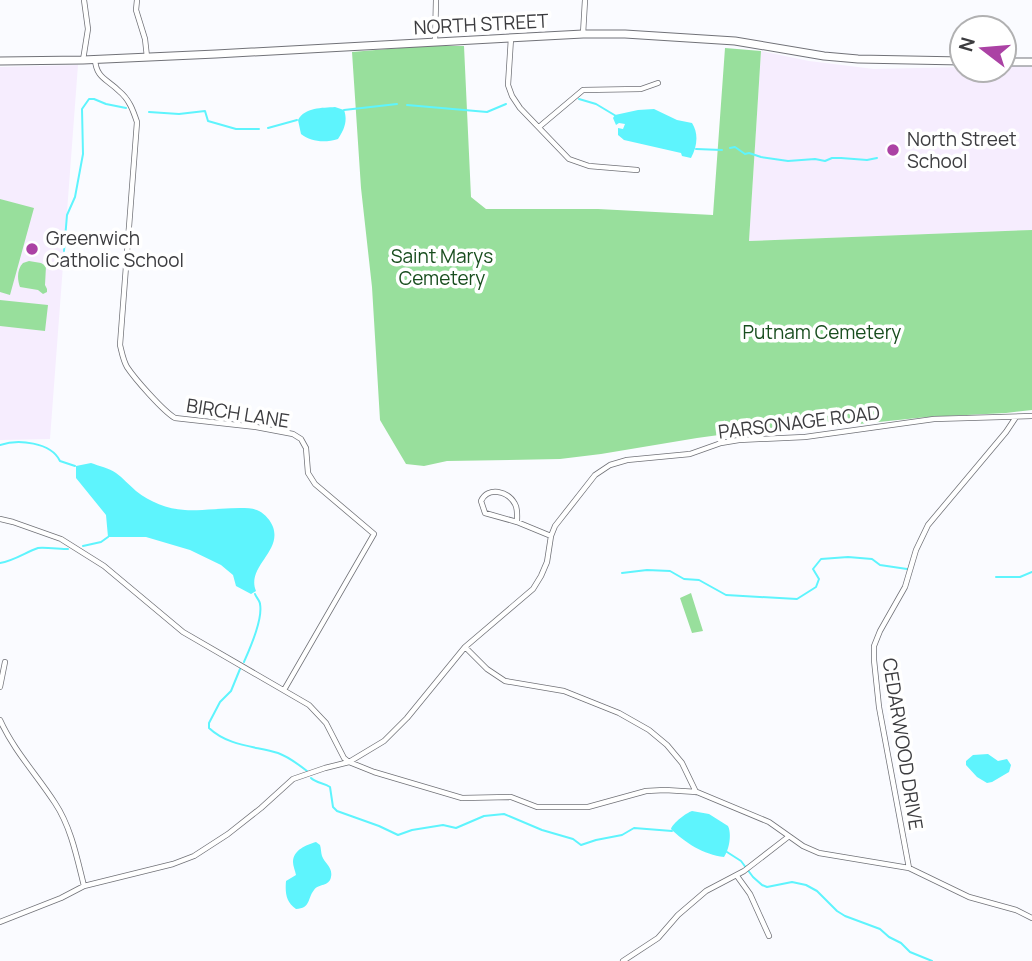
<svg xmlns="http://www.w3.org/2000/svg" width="1032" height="961" font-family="Manrope,sans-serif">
	<rect width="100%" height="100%" fill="#fafbff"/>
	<path fill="#f6edfe" d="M761,51L809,61L874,69L962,67V70H1004V66L1032,67V230L749,241Z
		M78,65L50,439L0,440V67Z"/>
	<path fill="#98df9c" d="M423,46H464L471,197L486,209H598L713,215L725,48L761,51L749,241L1032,230V410L1006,413L927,417L840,426L748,431L697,438L601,454L560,459L447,461L424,466L406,464L380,420L372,287L361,188L352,52Z
		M0,199L34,208L10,295L0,292Z
		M29,261L41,263L46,266L45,285L47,289V292L43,294L38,290L20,287C17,279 17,269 23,263Z
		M0,300L48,305L45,331L0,326Z
		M691,593L703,631L692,633L680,598Z"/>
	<path fill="#5ef4fd" d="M335,107L344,110C348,121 344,130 338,139C325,143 311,142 301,134L298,120C305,107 322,108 335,107Z
		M654,109L677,120L692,123C699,134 697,147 691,158L682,156L681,153L624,140L618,135V128L623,129L625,124L619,123L616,125L613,118L615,115L638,110Z
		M91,463C99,466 109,468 116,473C123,478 129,485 136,491C150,502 167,509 185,510C201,512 248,504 259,511C265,514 271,521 273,527C282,552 246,567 256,591L251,594L236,586L233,575L221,565L190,550L146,537H108L106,515L76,478V466Z
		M988,754L998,761L1007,759L1011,765L1009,772L992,782L987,783L977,777L966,765V761L973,755Z
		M692,811L709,814L728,826C732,834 729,850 724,857C704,855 684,842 671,829C673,823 686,813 692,811Z
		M316,842L320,845C321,848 321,853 322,856C325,864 333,867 331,877C329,887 319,883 314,890C307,899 311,908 296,909C286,902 285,893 286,881L296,875C295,870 293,866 293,862C293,850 306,845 316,842Z"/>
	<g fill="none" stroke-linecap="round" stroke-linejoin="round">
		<path stroke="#5ef4fd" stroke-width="2" d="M579,99L596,104L616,116
			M407,105L487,112L506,104
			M344,110L397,104
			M149,112L179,114L205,111L208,121L236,129H259
			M268,128L297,120
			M730,148L735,147L745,154L749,153L761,157L788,161L815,159L825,161L832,158H841L867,160L877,158
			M696,149L722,150
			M64,251L67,215L75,197L83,154L82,109L89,99H94L106,104L126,108
			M0,445C18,439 51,442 60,461L75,466
			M83,546L101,542L108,537
			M0,563C14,561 26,552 38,548C43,547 61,549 68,549
			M622,573L647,570L670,571L684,579L699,580L726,595L797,599L816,587L819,579L813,569L821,559L848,557L872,559L880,565L907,569
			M996,577H1020L1032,572
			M244,662C250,648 263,619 260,604C260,601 256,597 255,594
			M240,669L231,691L220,702L209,723V728C228,746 254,746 278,753C289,757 298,764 307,771
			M311,778C316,783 324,783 330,787L333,807L337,811L379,826L398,835L412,830L443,825L456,828L484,816L504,814L542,830L573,839L581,845L596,840L622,835L634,828L672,831
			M727,852L741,861L753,877L762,885L767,887L792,882L806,885L817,891L837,911L845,916L880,929L889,937L901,943L910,952L932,961"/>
		<g stroke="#717278" stroke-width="6">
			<path id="street" d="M137,0L136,10L145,39L147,57
				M583,34L585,0
				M511,38L508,85L512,96L520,108L569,159L589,166L637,170
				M435,41L436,0
				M95,59C96,78 107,79 119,91C129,99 133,110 137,122L120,345C122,353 123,360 127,367C135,379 163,411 175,418L256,427L293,434L301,439L306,448L308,473L315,484L374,534L284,690
				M83,60L88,29L84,0
				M539,127L583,90L641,89L658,83
				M0,519L13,522L61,539L104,566L183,632L309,705L326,723L344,758L349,762L374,772L462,798L511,797L537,807H588L646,791L665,790L697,792L769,822L803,846L819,853L909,868L969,897L1016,910L1032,918
				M517,522C517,516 518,509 515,504C508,491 488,486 481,501L485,513L517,522L551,536
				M465,647L487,669L505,681L564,691L619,713L649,730L667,745L682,763L696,792
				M0,687L5,662
				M0,720C14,751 37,775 55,803C71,827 77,858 84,886
				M909,868L879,707L874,660V646L880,631L905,587L916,550L928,525L1006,432L1016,417
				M737,876L750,894L769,936
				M0,922L61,898L84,886L173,864L194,856L228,834L261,808L293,779L325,768L349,762L384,741L407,718L465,647L533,589L541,576L547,562L551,536L555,526L595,475L610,465L627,460L690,454L721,443L739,440L805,437L934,419L1032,416
				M623,961L658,938L678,915L706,891L744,871L788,837"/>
		</g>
		<g stroke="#717278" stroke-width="9">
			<path id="primary" d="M0,61L83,60L216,54L583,34H625L735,41L824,56L858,59L962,61
				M1004,62H1032"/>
		</g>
		<use href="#street" stroke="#fff" stroke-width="4.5"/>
		<use href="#primary" stroke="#fff" stroke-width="7"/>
	</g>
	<g fill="#ab42a4" stroke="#fff" stroke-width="2.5">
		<circle cx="893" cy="150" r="7"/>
		<circle cx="32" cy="249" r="7"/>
	</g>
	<g text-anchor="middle" stroke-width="7" stroke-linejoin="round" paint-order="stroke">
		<g font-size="19" fill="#3c3c3f" stroke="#fff">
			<text transform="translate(481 24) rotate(-3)" y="7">NORTH STREET</text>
			<text transform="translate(238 413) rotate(9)" y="7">BIRCH LANE</text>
			<text transform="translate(799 422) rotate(-7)" y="7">PARSONAGE ROAD</text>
			<text transform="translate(903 744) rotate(81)" y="7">CEDARWOOD DRIVE</text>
		</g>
		<g font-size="19" fill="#3c3c3f" stroke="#fff" text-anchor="start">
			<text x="907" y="146">North Street<tspan x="907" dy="22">School</tspan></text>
			<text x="46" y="245">Greenwich<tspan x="46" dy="22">Catholic School</tspan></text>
		</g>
		<g font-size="19" fill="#184d1e" stroke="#fff">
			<text x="442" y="263">Saint Marys<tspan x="442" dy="22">Cemetery</tspan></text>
			<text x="822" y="339">Putnam Cemetery</text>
		</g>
	</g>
	<g transform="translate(983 49) rotate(286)"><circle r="33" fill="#ffffff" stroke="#b1b1b2" stroke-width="2"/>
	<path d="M0-5L12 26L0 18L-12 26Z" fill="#ab42a4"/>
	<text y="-10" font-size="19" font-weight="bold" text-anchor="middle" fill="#3c3c3f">N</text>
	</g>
</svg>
